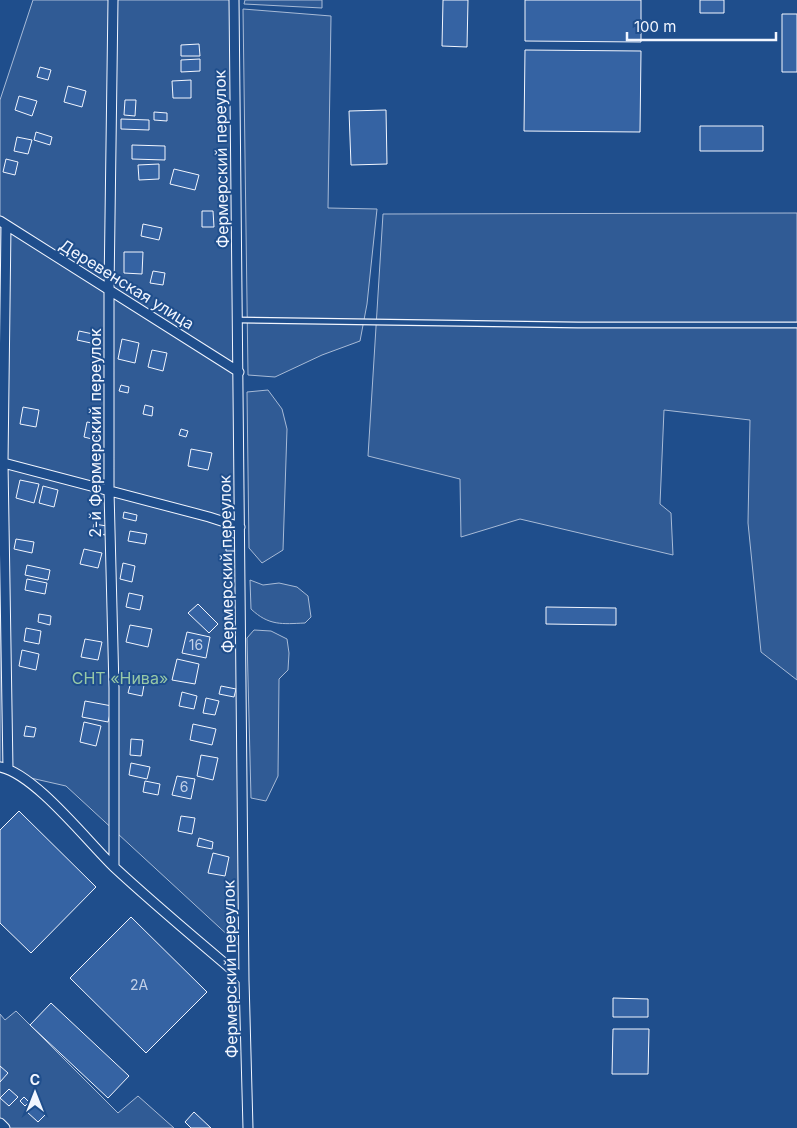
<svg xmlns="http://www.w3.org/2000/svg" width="797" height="1128" font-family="Inter,sans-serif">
	<rect width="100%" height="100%" fill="#1f4e8c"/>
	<path fill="#305b95" stroke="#a8bbd7" d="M33,0H234L245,951L66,786L0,771V100Z
		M245,0H322V8L244,4Z
		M243,9L331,16L328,208L377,209L367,304L360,341L322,355L275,377L248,375Z
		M797,213V680L761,652L748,523L750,420L664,410L660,504L671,513L673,555L520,519L461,537L460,479L368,456L383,214Z
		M268,390L282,409L287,429L283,550L262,563L249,548L247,392Z
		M250,580L263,585L279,583L297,587L308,596L311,617L305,623C282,624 269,626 251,609Z
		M254,630L271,631L287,639L289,653L288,670L279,679L278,776L266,801L251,798L247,638Z
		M16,1011L118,1113L138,1096L174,1128H0V1014L5,1020Z"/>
	<path fill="#3563a3" stroke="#f2f6ff" d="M443,0H468L467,47L442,46Z
		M525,0H641V42L525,41Z
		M700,0H724V13H700Z
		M782,14H797V72H782Z
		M199,44L200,56H181V45Z
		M525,50L641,51L640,132L524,131Z
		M200,59V71L181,72V60Z
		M40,67L51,70L48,80L37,77Z
		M191,80V98H173L172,81Z
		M68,86L86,91L82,107L64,102Z
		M19,96L37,101L32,116L15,110Z
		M125,100H136L135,116L124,115Z
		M386,110L387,164L351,165L349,111Z
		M154,112L167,113V121L154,120Z
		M121,119L149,120V130L121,129Z
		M700,126H763V151H700Z
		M36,132L52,137L50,145L34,140Z
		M17,137L32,140L28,154L14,151Z
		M132,145L165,146V160L132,159Z
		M6,159L18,162L15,175L3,172Z
		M159,164V179L139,180L138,165Z
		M174,169L199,175L195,190L170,184Z
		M202,211H213L214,227H202Z
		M143,224L162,228L159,240L141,236Z
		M124,252H143L142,274L124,273Z
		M153,271L165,273L163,285L150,283Z
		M79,331L93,334L91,343L77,340Z
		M122,339L139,343L135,363L118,359Z
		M152,350L167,353L163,371L148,367Z
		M121,385L129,387L128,393L119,391Z
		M145,405L153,407L152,416L143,414Z
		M23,407L39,410L36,427L20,424Z
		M87,422L99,424L96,440L84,437Z
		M181,429L188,431L186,437L179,435Z
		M191,449L212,453L208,470L188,466Z
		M20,480L39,484L34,503L16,498Z
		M43,486L58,490L54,507L39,503Z
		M124,512L137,515L136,521L123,518Z
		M94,524L107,526L105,535L92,532Z
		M130,531L147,534L145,544L128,541Z
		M226,538H235V551H226Z
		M16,539L34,542L32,553L14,549Z
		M84,549L102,553L98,568L80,564Z
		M123,563L135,566L132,582L120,579Z
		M27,565L50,570L48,580L25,575Z
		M27,579L47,583L45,594L25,590Z
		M129,593L143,596L140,610L126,607Z
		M198,604L218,624L209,633L188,613Z
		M546,607L616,608V625L546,624Z
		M39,614L51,616L50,625L38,622Z
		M130,625L152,629L148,647L126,642Z
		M26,628L41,631L39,644L24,641Z
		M187,632L210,637L206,658L182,653Z
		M85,639L102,642L98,660L81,657Z
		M22,650L39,654L36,670L19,666Z
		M177,659L199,664L195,684L172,680Z
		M131,682L144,685L142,696L128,693Z
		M221,686L236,689L234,697L219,694Z
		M182,692L197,696L194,709L179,706Z
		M206,698L219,701L215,715L203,713Z
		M85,701L112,706L108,722L82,717Z
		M84,722L101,726L96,746L80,742Z
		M193,724L216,729L212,745L190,740Z
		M26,726L36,728L34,737L24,736Z
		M131,739L143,740L141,756L130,755Z
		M201,755L218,758L213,780L197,776Z
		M131,763L150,767L147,779L129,775Z
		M177,776L195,779L191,799L172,795Z
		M145,781L160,784L158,795L143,792Z
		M19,811L96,887L31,953L0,923V830Z
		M181,816L195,818L192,834L178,831Z
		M199,838L213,842L212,849L197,846Z
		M213,853L229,857L225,876L208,873Z
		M131,917L207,992L146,1053L70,978Z
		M613,998L648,999V1017H613Z
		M51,1003L129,1076L108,1098L30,1025Z
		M613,1029H649L648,1074H612Z
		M0,1066L8,1073L0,1082Z
		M9,1089L18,1097L9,1106L0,1098Z
		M24,1097L29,1102L25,1106L20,1101Z
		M35,1104L46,1114L38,1122L27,1112Z
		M194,1112L211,1128H191L185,1122Z"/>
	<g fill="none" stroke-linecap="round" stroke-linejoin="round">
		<g stroke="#f2f6ff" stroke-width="7">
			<path id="service" d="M238,320L578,325H797"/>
		</g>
		<g stroke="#f2f6ff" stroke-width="11">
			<path id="minor" d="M113,0L109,290V491L114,688V866
				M234,0L244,980L248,1128
				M0,221L239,372
				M6,226L3,463L8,769
				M0,462L209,517L240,527
				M0,767C35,774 87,841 114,867C156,906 201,943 244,980
				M0,1123L5,1128"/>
		</g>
		<use href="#service" stroke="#1f4e8c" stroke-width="4.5"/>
		<use href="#minor" stroke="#1f4e8c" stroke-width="9"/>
	</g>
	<g text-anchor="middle" stroke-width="4" stroke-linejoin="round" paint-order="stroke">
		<g font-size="14" fill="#c3d1e8">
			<text x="196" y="650">16</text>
			<text x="184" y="792">6</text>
			<text x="139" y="990">2А</text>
		</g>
		<g font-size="16" fill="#f2f6ff" stroke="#1f4e8c">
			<text transform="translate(221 159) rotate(-91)" y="6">Фермерский переулок</text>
			<text transform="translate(127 284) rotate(32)" y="6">Деревенская улица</text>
			<text transform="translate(95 433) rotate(-90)" y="6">2-й Фермерский переулок</text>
			<text transform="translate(226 564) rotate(-91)" y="6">Фермерский переулок</text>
			<text transform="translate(230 969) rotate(-91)" y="6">Фермерский переулок</text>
		</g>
		<g font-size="16" fill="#97c8a6" stroke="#1f4e8c">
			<text x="120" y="684">СНТ «Нива»</text>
		</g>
	</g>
	<g transform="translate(35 1093)" stroke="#1f4e8c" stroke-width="4" paint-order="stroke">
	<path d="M0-4L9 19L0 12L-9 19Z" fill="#f2f6ff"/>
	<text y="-8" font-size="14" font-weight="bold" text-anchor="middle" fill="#f2f6ff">С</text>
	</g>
	<path d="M627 32v8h149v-8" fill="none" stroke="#f2f6ff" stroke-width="2.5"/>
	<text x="634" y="32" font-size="15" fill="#f2f6ff" stroke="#1f4e8c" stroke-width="4" paint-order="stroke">100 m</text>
</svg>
